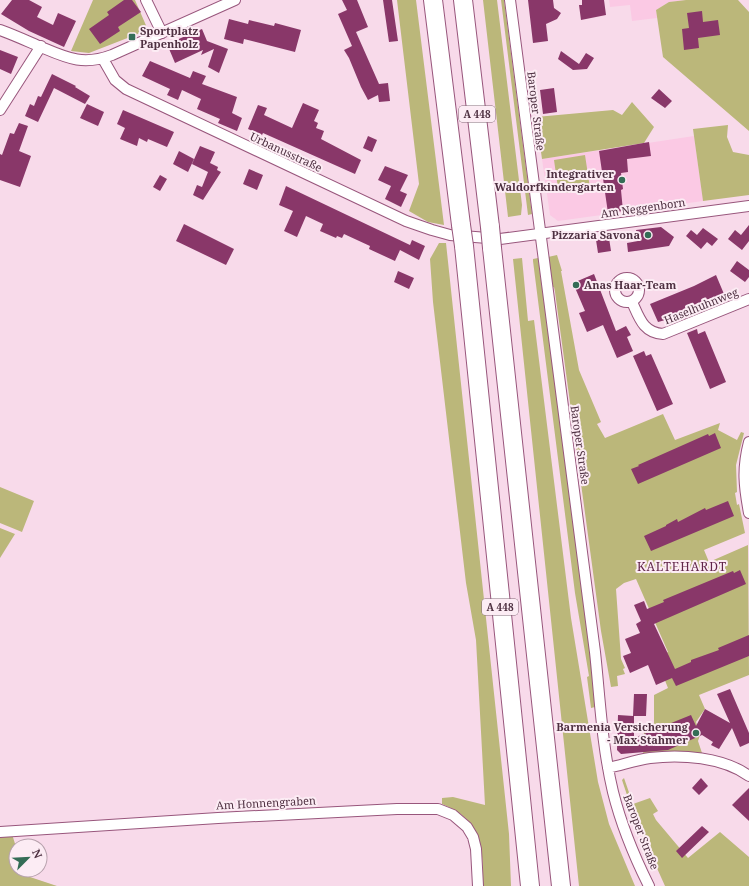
<svg xmlns="http://www.w3.org/2000/svg" width="749" height="886" font-family="'Noto Serif',serif">
	<rect width="100%" height="100%" fill="#f8daea"/>
	<path fill="#fbc9e4" d="M609,0H686L669,2L656,10L657,18L632,21L630,5L610,7Z
		M694,136L703,201L558,221L550,215L542,159Z"/>
	<path fill="#bbb77a" d="M93,0H135L148,30L89,53L71,51Z
		M397,0H416L444,225L428,222L409,211L419,184Z
		M483,0H497L522,205L521,215L508,217Z
		M501,0H504L532,214L528,215Z
		M686,0H738L749,12V131L663,57L656,10L669,2Z
		M632,102L654,127L644,143L542,159L536,117L613,110L622,115Z
		M728,125L727,137L733,152L749,155V195L703,201L693,129Z
		M585,155L590,188C579,189 567,198 558,188L554,160Z
		M439,243H446L509,834L511,886H483C483,848 483,820 442,804V798L453,797L485,805L476,640L466,583L433,302L430,259Z
		M557,255L562,271H561L579,370L601,422L597,424L605,438L663,414L675,440L720,423L718,430L737,440L741,432L744,433L736,465L737,492L735,493L737,505L739,504L745,533L704,550L709,562L748,545L749,675L699,695L705,709L696,722L700,735L698,741L702,753L701,757H643L644,730L654,723V695L668,688L656,658L668,652L636,579L624,583L616,589L621,659L625,668L623,669L625,674L617,676L618,686L611,687L601,631L555,292L554,287L552,288L548,257Z
		M522,258L528,321L534,320L571,618L598,782L609,824L635,886H579L513,259Z
		M538,258L583,596L593,676L595,707L591,708L587,677L589,676L575,593L533,261V259Z
		M0,487L34,501L22,532L0,523Z
		M0,528L15,534L0,558Z
		M624,778L633,804L650,798L658,811L653,814L656,820L688,858L720,832L749,857V886H665L635,819L622,780Z
		M12,834L16,847V870H23L24,875L57,886H0V835Z"/>
	<path fill="#893769" d="M12,0H29L42,7L37,17L53,25L58,13L76,21L64,47L29,31L1,14Z
		M124,0H132L141,12L118,27L120,31L100,44L89,29L109,15L107,12Z
		M342,0H357L368,27L356,32L379,84L388,83L390,101L379,102L378,95L368,100L361,87L349,58L344,50L352,46L338,14L347,10Z
		M383,0H392L398,41L389,42Z
		M528,0H553L554,8L561,13L557,19L546,24L548,41L533,43Z
		M582,0H604L606,15L581,20L579,5H582Z
		M702,11L703,22L718,20L720,35L698,38L699,48L684,50L682,29L689,28L687,13Z
		M229,19L248,24L249,20L274,26L275,23L301,30L295,52L244,39L243,44L224,39Z
		M202,29L207,41L228,49L219,73L208,67L214,49L201,55L203,50L175,63L167,44Z
		M0,50L18,57L11,74L0,69Z
		M561,51L579,64L586,53L594,58L587,69L573,70L558,59Z
		M150,61L190,78L193,71L206,76L202,84L237,97L232,113L242,118L237,131L218,123L220,119L197,109L201,99L182,90L178,100L167,95L170,89L142,76Z
		M52,74L76,86L75,87L90,96L85,104L54,88L38,122L25,116L30,104L34,106L38,96L41,97Z
		M554,88L557,112L543,114L540,90Z
		M659,89L672,101L665,108L651,98Z
		M303,103L319,110L314,121L318,123L316,128L324,131L321,139L361,160L355,174L263,133L262,135L248,129L258,105L267,108L264,115L292,128Z
		M87,104L104,112L98,126L80,118Z
		M123,110L174,132L167,147L148,139L147,142L139,138L137,146L120,139L125,128L117,124Z
		M19,123L28,126L19,151L31,156L20,187L0,180V154L2,155L10,133L14,134Z
		M368,136L377,140L372,152L363,148Z
		M649,142L651,156L627,159L628,172L621,173L623,189L621,190L623,211L608,213L599,151Z
		M200,146L215,152L210,163L218,167L217,170L221,172L203,200L193,195L197,185L202,187L208,172L192,164Z
		M179,151L194,159L188,172L173,164Z
		M385,166L408,175L400,191L407,194L401,207L385,199L391,186L378,180Z
		M249,169L263,175L257,190L243,184Z
		M160,175L167,179L160,191L153,187Z
		M286,186L410,245L412,240L425,246L419,260L400,250L395,261L369,249L370,246L344,234L342,238L337,236L336,238L320,231L323,224L306,216L297,237L284,231L293,211L279,205Z
		M184,224L234,249L226,265L176,241Z
		M749,225V241L742,250L728,239L735,230L741,235Z
		M661,227L674,237L669,246L628,252L627,243L638,241L636,230Z
		M703,228L718,239L712,246L707,242L701,249L686,236L691,230L697,235Z
		M609,238L611,251L598,253L596,240Z
		M737,261L749,270V277L745,282L730,271Z
		M398,271L414,278L409,289L394,282Z
		M594,274L616,331L626,326L631,335L627,337L633,351L617,358L603,325L587,332L579,313L585,311L573,283Z
		M716,275L724,294L714,300V302L688,314L658,322L650,304L694,286Z
		M697,329L698,334L705,331L726,382L710,389L687,333Z
		M644,351L646,356L651,354L673,404L657,411L633,356Z
		M715,433L721,448L638,484L631,469L639,466L638,465L708,434L709,436Z
		M728,501L734,516L651,551L644,536L666,526V525L677,519L678,522L705,508L706,510Z
		M740,570L746,584L654,624L675,669L691,662V660L719,650L718,648L749,635V656L676,686L672,678L656,685L648,665L630,673L623,656L631,653L625,639L640,633L636,624L641,621L634,605L644,601L647,609L664,602L663,600L733,571L734,573Z
		M730,689L749,733V743L740,747L732,728L719,749L711,745L713,742L702,735L668,750L621,754L617,750L618,715L633,716L634,694H647L646,716H634V738L691,715L696,726L705,709L730,723L717,694Z
		M701,778L708,786L699,795L692,788Z
		M749,788V821L732,805Z
		M702,826L709,832L682,858L676,851Z"/>
	<g fill="none" stroke-linecap="round" stroke-linejoin="round">
		<g stroke="#98567c" stroke-width="12">
			<path id="street" d="M146,0L162,33
				M510,0L595,652C600,699 602,746 613,792C621,824 634,856 649,886
				M0,30C14,35 27,41 41,47C67,58 83,66 112,55L235,0
				M103,59L115,80L126,89L406,221L432,230L450,235L500,239L749,206
				M0,110L41,46
				M615 290a12 12 0 1 1 24 0a12 12 0 1 1-24 0Z
				M632,302C639,317 643,333 663,334L749,299
				M749,442C742,469 744,486 749,513
				M608,768C622,765 636,760 650,758C681,754 723,757 749,776
				M0,832L218,818L397,809H438L453,815L467,827L473,837L476,849L478,886"/>
		</g>
		<g stroke="#98567c" stroke-width="20">
			<path id="highway" d="M433,0L461,225
				M463,0L490,227
				M464,246L530,886
				M492,248L561,886"/>
		</g>
		<use href="#street" stroke="#fff" stroke-width="10"/>
		<use href="#highway" stroke="#fff" stroke-width="18"/>
		<g stroke="#98567c" stroke-width="20" stroke-linecap="butt">
			<path id="highway-bridge" d="M461,225L464,246
				M490,227L492,248"/>
		</g>
		<use href="#highway-bridge" stroke="#fff" stroke-width="18"/>
	</g>
	<g fill="#346d56" stroke="#fcecf4" stroke-width="1.5">
		<rect x="128" y="33" width="8" height="8" rx="2"/>
		<circle cx="622" cy="180" r="4"/>
		<circle cx="648" cy="235" r="4"/>
		<circle cx="576" cy="285" r="4"/>
		<circle cx="696" cy="733" r="4"/>
	</g>
	<g text-anchor="middle" stroke-width="4" stroke-linejoin="round" paint-order="stroke">
		<g fill="#fcecf4" stroke="#826877" stroke-width="1">
			<rect x="459" y="106" width="36" height="16" rx="3"/>
			<rect x="482" y="599" width="36" height="16" rx="3"/>
		</g>
		<g font-size="10" font-weight="bold" fill="#4e3041">
			<text x="477" y="118">A 448</text>
			<text x="500" y="611">A 448</text>
		</g>
		<g font-size="11" font-weight="bold" fill="#4e3041" stroke="#fcecf4" text-anchor="end">
			<text x="140" y="35" text-anchor="start">Sportplatz<tspan x="140" dy="13">Papenholz</tspan></text>
			<text x="614" y="178">Integrativer<tspan x="614" dy="13">Waldorfkindergarten</tspan></text>
			<text x="640" y="239">Pizzaria Savona</text>
			<text x="584" y="289" text-anchor="start">Anas Haar-Team</text>
			<text x="688" y="731">Barmenia Versicherung<tspan x="688" dy="13">- Max Stahmer</tspan></text>
		</g>
		<g font-size="11" fill="#4e3041" stroke="#fcecf4">
			<text transform="translate(536 111) rotate(83)" y="4">Baroper Straße</text>
			<text transform="translate(286 152) rotate(25)" y="4">Urbanusstraße</text>
			<text transform="translate(643 208) rotate(-8)" y="4">Am Neggenborn</text>
			<text transform="translate(701 306) rotate(-22)" y="4">Haselhuhnweg</text>
			<text transform="translate(580 445) rotate(82)" y="4">Baroper Straße</text>
			<text transform="translate(266 803) rotate(-3)" y="4">Am Honnengraben</text>
			<text transform="translate(641 832) rotate(69)" y="4">Baroper Straße</text>
		</g>
		<g font-size="12" letter-spacing="1" fill="#61254a" stroke="#fcecf4">
			<text x="682" y="571">KALTEHARDT</text>
		</g>
	</g>
	<g transform="translate(28 858) rotate(66)"><circle r="19" fill="#fcecf4" stroke="#b6a1ac"/>
	<path d="M0-3L7 15L0 10L-7 15Z" fill="#346d56"/>
	<text y="-6" font-size="11" font-weight="bold" text-anchor="middle" fill="#4e3041">N</text>
	</g>
</svg>
